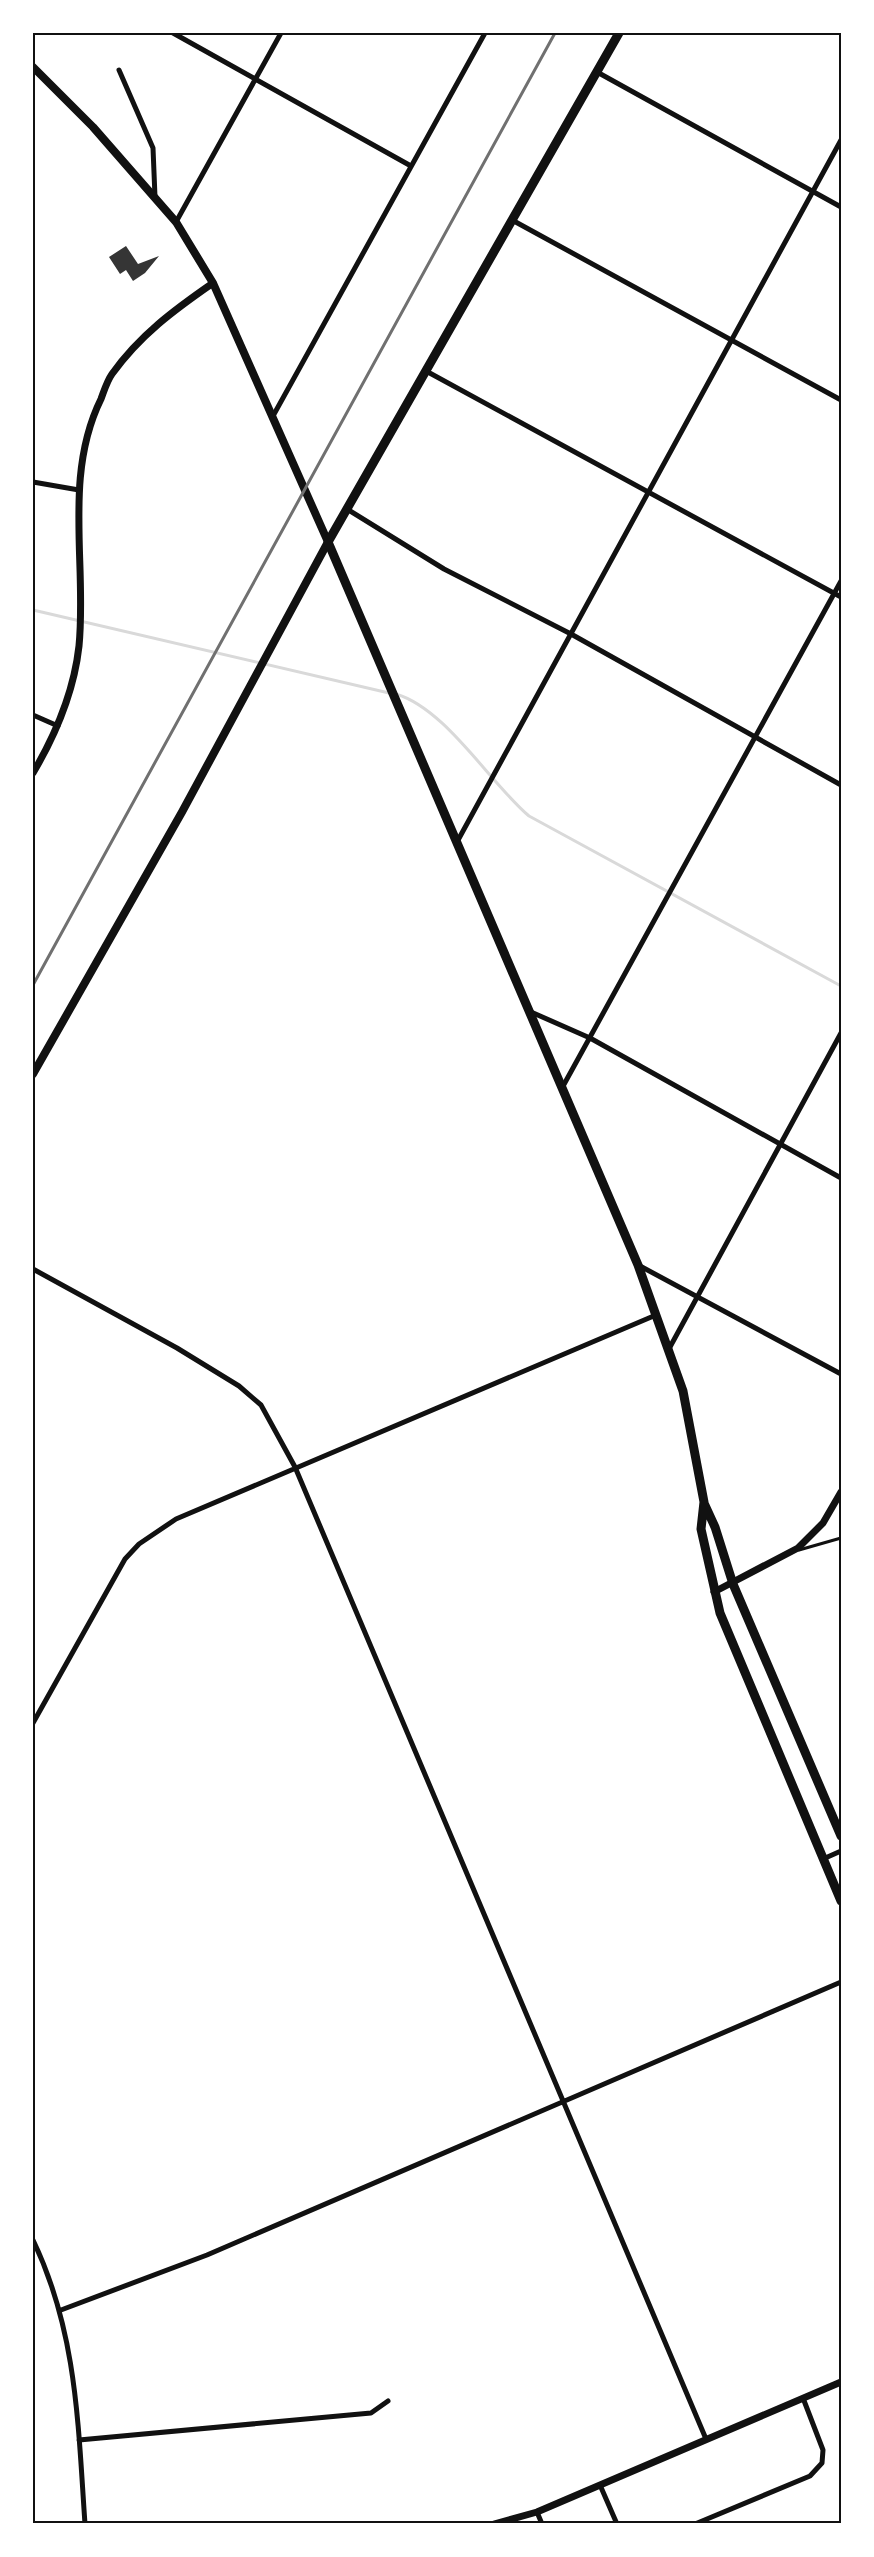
<svg xmlns="http://www.w3.org/2000/svg" width="874" height="2557" font-family="Merriweather,serif">
	<rect width="100%" height="100%" fill="#fff"/>
	<g fill="none" stroke-linecap="round" stroke-linejoin="round">
		<path stroke="#d9d9d9" stroke-width="3" d="M33,610L389,693
			M396,694C446,709 489,782 529,816L841,986"/>
	</g>
	<path fill="#353535" d="M126,246L138,264L159,256L145,273L133,281L126,270L120,274L109,257Z"/>
	<g fill="none" stroke-linecap="round" stroke-linejoin="round">
		<path stroke="#111" stroke-width="3" d="M799,1550L841,1538"/>
		<path stroke="#111" stroke-width="5" d="M173,33L411,166
			M119,70L153,148L155,197
			M597,72L841,207
			M512,220L841,400
			M176,222L281,33
			M426,371L841,597
			M273,416L485,33
			M33,482L79,490
			M347,509L444,569L571,634L841,785
			M33,715L58,726
			M457,842L841,140
			M531,1012L590,1038L841,1178
			M562,1088L841,581
			M640,1266L841,1374
			M33,1269L177,1348L239,1386L261,1405L295,1467L706,2439
			M670,1347L841,1033
			M33,1723L125,1559L139,1544L176,1519L656,1315
			M823,1859L841,1851
			M33,2240C77,2332 78,2424 85,2524
			M61,2310L207,2255L841,1982
			M79,2440L371,2413L388,2401
			M600,2485L617,2524
			M537,2512L542,2524
			M695,2524L810,2476L822,2463L823,2450L803,2398"/>
		<path stroke="#111" stroke-width="7" d="M33,773C56,734 74,691 79,646C87,564 63,476 101,399C104,391 107,381 112,374C140,335 174,310 213,283
			M714,1592L798,1548L823,1523L841,1492
			M494,2524L537,2512L841,2382"/>
		<path stroke="#111" stroke-width="8" d="M33,67L93,127L176,222L213,283L328,542L182,812L33,1074"/>
		<path stroke="#111" stroke-width="9" d="M619,33L328,542L638,1265L683,1391L704,1502L701,1529L720,1613L841,1901
			M704,1503L715,1527L733,1584L841,1836"/>
		<path stroke="#707070" stroke-width="3" d="M33,985L555,33"/>
	</g>
	<rect width="874" height="2557" fill="none" stroke="#ffffff" stroke-width="69"/>
	<rect x="34" y="34" width="806" height="2488" fill="none" stroke="#111" stroke-width="2"/>
</svg>
